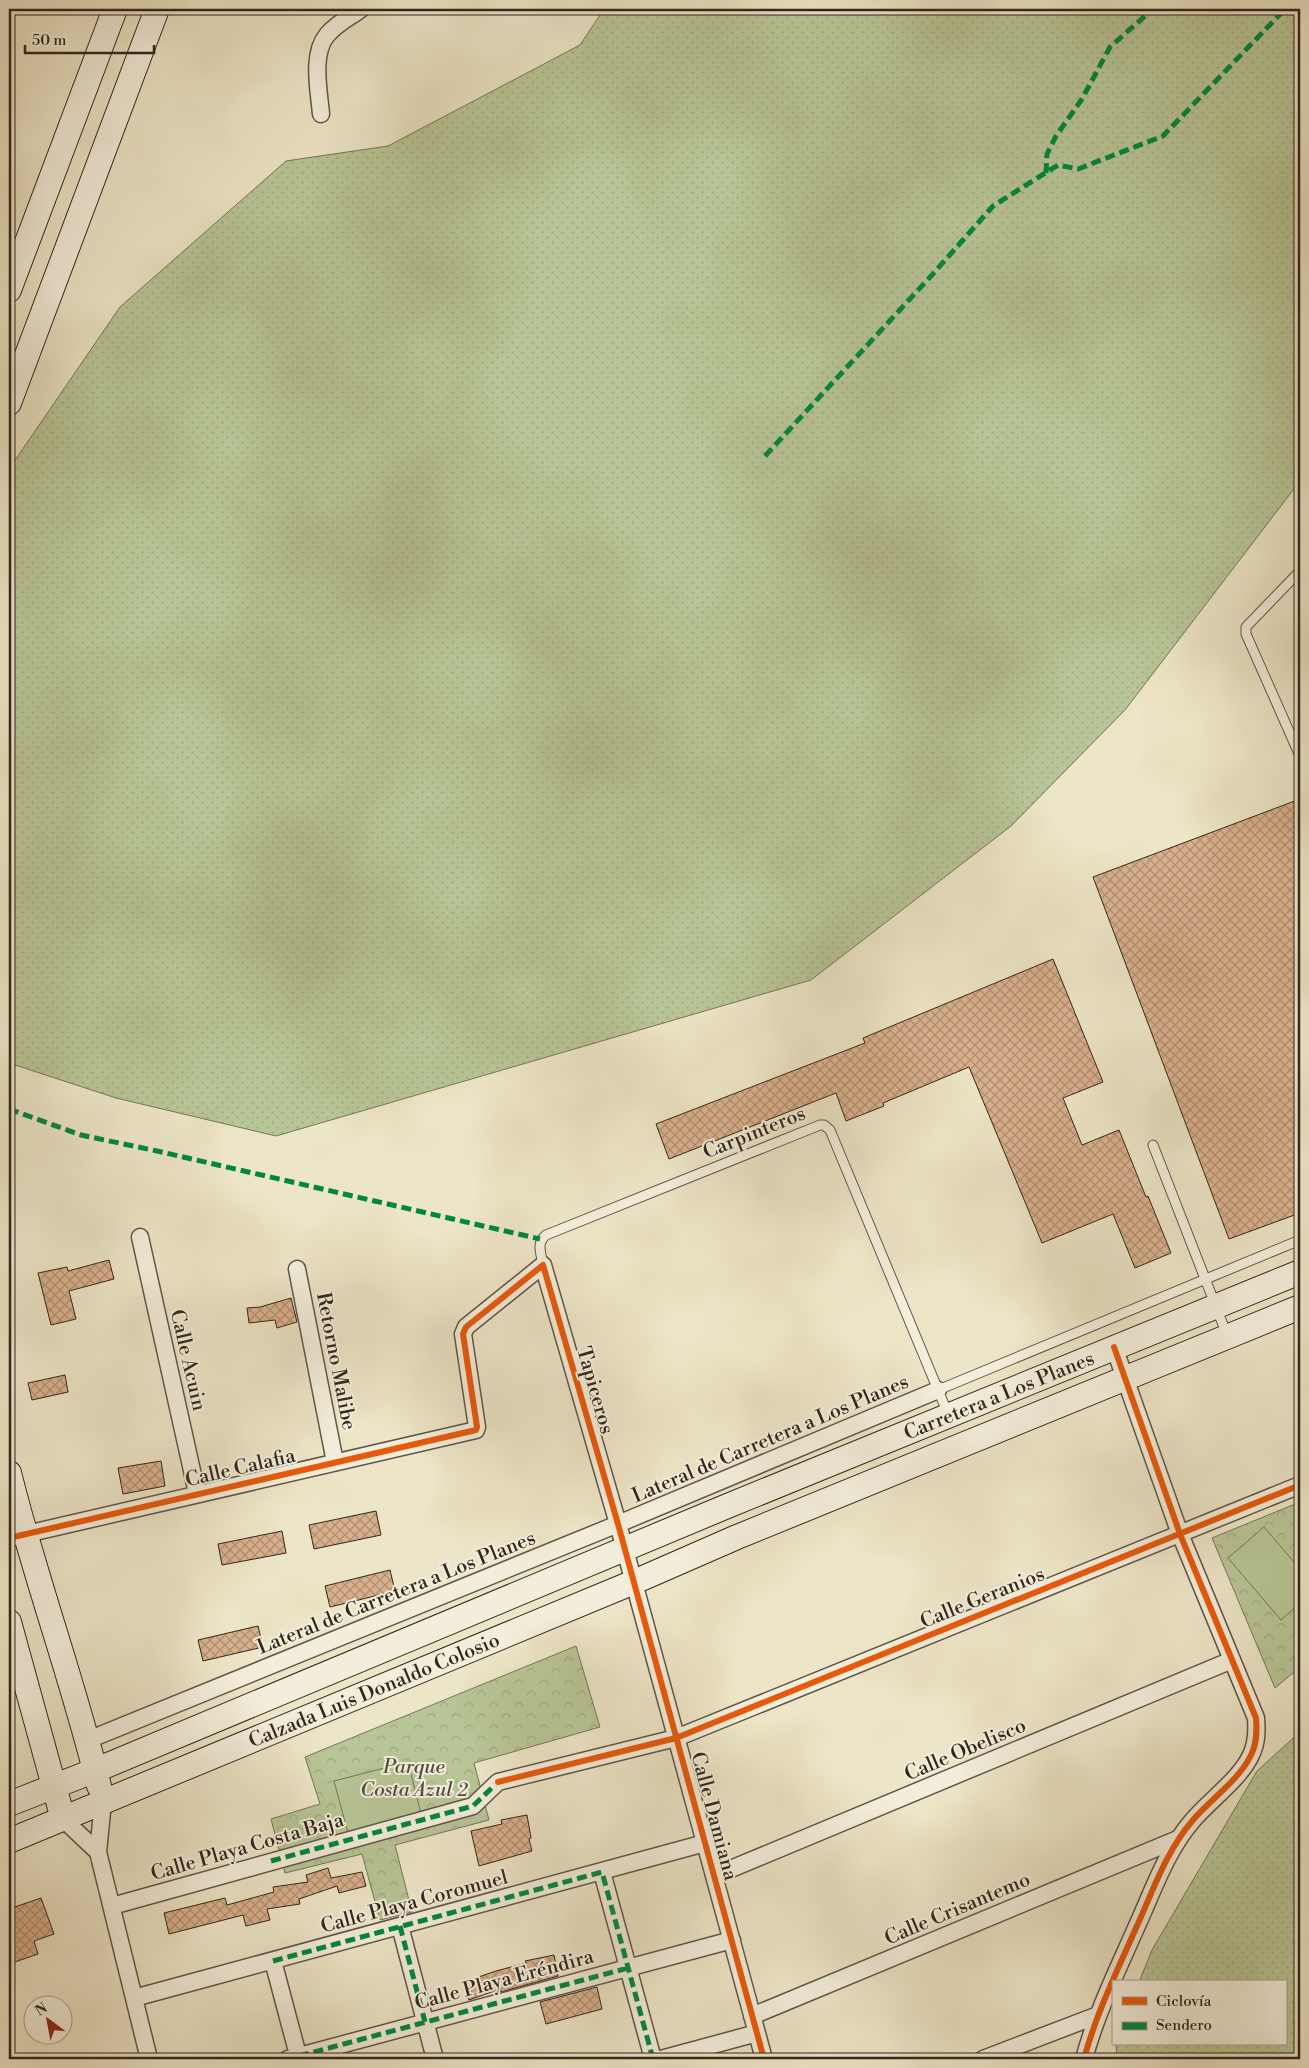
<svg xmlns="http://www.w3.org/2000/svg" width="1309" height="2068" font-family="'Libre Bodoni',serif">
	<defs>
		<pattern id="grass-dots" width="8" height="8" patternUnits="userSpaceOnUse" patternTransform="scale(1.25)"><rect width="8" height="8" fill="#b8c596"/><path d="M2 2h.1M6 6h.1" fill="none" stroke="#9ea981" stroke-width="1.8" stroke-linecap="round"/></pattern>
		<pattern id="park-crowns" width="20" height="18" patternUnits="userSpaceOnUse" patternTransform="scale(1.25)"><rect width="20" height="18" fill="#b8c596"/><path d="M2 6a3 3 0 1 1 6 0M12 15a3 3 0 1 1 6 0" fill="none" stroke="#9ea981"/></pattern>
		<pattern id="building-cross-hatch" width="8" height="8" patternUnits="userSpaceOnUse" patternTransform="scale(1.25)"><rect width="8" height="8" fill="#d9b08c"/><path d="M0 0l8 8M0 8l8-8" fill="none" stroke="#b08f72"/></pattern>
	</defs>
	<rect width="100%" height="100%" fill="#ede5c7"/>
	<filter id="stains"><feTurbulence type="fractalNoise" baseFrequency=".004" numOctaves="4"/><feColorMatrix values="0 0 0 0 .2 0 0 0 0 .09 0 0 0 0 .02 0 0 0 .5 -.17"/></filter>
	<radialGradient id="worn" r=".72"><stop offset=".6" stop-color="#630" stop-opacity="0"/><stop offset="1" stop-color="#630" stop-opacity=".3"/></radialGradient>
	<path fill="url(#grass-dots)" stroke="#74765a" d="M604,9H1300V481L1125,710L1011,826L811,980L276,1136L116,1098L9,1063V469L120,307L286,161L388,146L580,45Z
		M1300,1732V2059H1117L1116,2044H1285V1982H1139L1152,1950L1257,1771Z"/>
	<path fill="url(#park-crowns)" stroke="#74765a" d="M1300,1502V1667L1275,1688L1212,1538Z
		M576,1646L600,1727L474,1763L489,1820L395,1845L412,1912L380,1920L362,1854L285,1873L271,1819L320,1804L305,1757Z"/>
	<path fill="#b8c596" stroke="#74765a" d="M1264,1527L1300,1569V1603L1281,1620L1228,1558Z
		M408,1762L421,1814L348,1833L334,1781Z"/>
	<path fill="url(#building-cross-hatch)" stroke="#30271d" d="M1300,799V1213L1229,1239L1093,877Z
		M1053,959L1103,1082L1063,1098L1082,1145L1119,1130L1146,1197L1148,1196L1171,1253L1135,1268L1113,1214L1042,1243L969,1067L883,1103L884,1106L846,1121L836,1093L669,1159L656,1124L865,1043L863,1038Z
		M109,1260L114,1279L69,1291L76,1319L51,1325L38,1273L67,1267L68,1271Z
		M291,1298L297,1322L277,1328L275,1320L249,1323L247,1308L260,1307Z
		M65,1375L68,1392L32,1400L28,1383Z
		M161,1461L165,1486L123,1494L118,1468Z
		M376,1511L381,1535L314,1549L309,1525Z
		M282,1531L286,1553L222,1565L218,1544Z
		M390,1570L395,1591L330,1607L325,1586Z
		M258,1626L263,1647L203,1661L198,1640Z
		M527,1815L531,1838L529,1839L532,1851L479,1866L471,1831L502,1824L501,1820Z
		M328,1868L331,1878L362,1872L366,1886L339,1893L337,1886L299,1899L300,1904L267,1909L270,1920L246,1926L243,1915L169,1934L164,1913L225,1898L227,1905L274,1892L273,1887L308,1882L306,1875Z
		M41,1898L54,1934L34,1941L38,1954L9,1964V1909Z
		M554,1955L558,1976L501,1992L500,1989L469,2000L464,1982L496,1971L526,1963L525,1961Z
		M597,1987L602,2009L546,2024L540,2002Z"/>
	<g fill="none" stroke-linecap="round" stroke-linejoin="round">
		<g stroke="#5f5648" stroke-width="11">
			<path id="lane" d="M1300,571L1246,627V634L1300,756
				M1153,1145L1227,1335
				M543,1265C541,1253 536,1243 546,1235L820,1125H824L830,1130L948,1414
				M938,1390L1300,1240"/>
		</g>
		<g stroke="#5f5648" stroke-width="19">
			<path id="street" d="M321,114C319,91 311,54 327,35C336,24 350,17 361,9
				M140,1237L197,1493
				M297,1269L335,1462
				M9,1538L476,1430L477,1427L463,1334L466,1327L543,1265L618,1524L764,2059
				M88,1740L618,1524L938,1390
				M103,1802L98,1852L149,2059
				M63,1819L98,1852
				M602,1872L653,2059
				M714,1876L1232,1660
				M112,1906L473,1806L498,1782L676,1738L1300,1485
				M400,1926L435,2059
				M273,1961L299,2059
				M134,1998L705,1843
				M752,2016L1178,1839
				M288,2059L732,1940
				M661,2059L757,2033
				M983,2059L1098,2015
				M1084,2059C1096,2014 1117,1971 1136,1928C1153,1891 1166,1851 1193,1820C1210,1800 1240,1779 1251,1755C1257,1743 1257,1731 1256,1718L1180,1534L1114,1347"/>
		</g>
		<g stroke="#30271d" stroke-width="26">
			<g id="secondary">
				<path d="M9,290L115,9"/>
				<path d="M9,403L157,9"/>
				<path d="M9,1473C35,1578 73,1680 99,1786"/>
				<path d="M9,1622L63,1819"/>
				<path id="s1" d="M9,1804L96,1770L725,1507L1300,1272"/>
				<path id="s2" d="M9,1841L634,1582L737,1537L1300,1307"/>
			</g>
		</g>
		<use href="#lane" stroke="#f3eedb" stroke-width="9"/>
		<use href="#street" stroke="#f3eedb" stroke-width="16"/>
		<use href="#secondary" stroke="#f3eedb" stroke-width="24"/>
		<path stroke="#00873e" stroke-width="5" stroke-dasharray="10 5" stroke-linecap="butt" d="M1046,173L1047,154L1056,136L1082,99L1110,47L1153,9
			M765,456L932,275L993,206L1058,165L1078,169L1163,136L1285,9
			M9,1109L81,1135L157,1151L540,1239
			M271,1861L473,1806L498,1782
			M400,1926L425,2022
			M273,1961L602,1872L653,2059
			M299,2056L628,1968"/>
		<g stroke="#f3eedb" stroke-width="9">
			<path id="cycleway" d="M9,1538L476,1430L477,1427L463,1334L466,1327L543,1265L618,1524L764,2059
				M498,1782L676,1738L1300,1485
				M1084,2059C1096,2014 1117,1971 1136,1928C1153,1891 1166,1851 1193,1820C1210,1800 1240,1779 1251,1755C1257,1743 1257,1731 1256,1718L1180,1534L1114,1347"/>
		</g>
		<use href="#cycleway" stroke="#e8590c" stroke-width="6"/>
	</g>
	<g text-anchor="middle" stroke-width="4" stroke-linejoin="round" paint-order="stroke">
		<g font-size="20" fill="#30271d" stroke="#f3eedb">
			<text transform="translate(754 1132) rotate(-22)" y="7">Carpinteros</text>
			<text transform="translate(189 1360) rotate(77)" y="7">Calle Acuin</text>
			<text transform="translate(337 1361) rotate(79)" y="7">Retorno Malibe</text>
			<text transform="translate(596 1390) rotate(74)" y="7">Tapiceros</text>
			<text dy="7" stroke="none"><textPath href="#s1" startOffset="1071">Carretera a Los Planes</textPath></text>
			<text transform="translate(770 1438) rotate(-23)" y="7">Lateral de Carretera a Los Planes</text>
			<text transform="translate(240 1467) rotate(-13)" y="7">Calle Calafia</text>
			<text transform="translate(396 1592) rotate(-22)" y="7">Lateral de Carretera a Los Planes</text>
			<text transform="translate(982 1597) rotate(-22)" y="7">Calle Geranios</text>
			<text dy="7" stroke="none"><textPath href="#s2" startOffset="395">Calzada Luis Donaldo Colosio</textPath></text>
			<text transform="translate(965 1749) rotate(-23)" y="7">Calle Obelisco</text>
			<text transform="translate(715 1816) rotate(75)" y="7">Calle Damiana</text>
			<text transform="translate(247 1846) rotate(-16)" y="7">Calle Playa Costa Baja</text>
			<text transform="translate(414 1901) rotate(-15)" y="7">Calle Playa Coromuel</text>
			<text transform="translate(957 1908) rotate(-23)" y="7">Calle Crisantemo</text>
			<text transform="translate(504 1979) rotate(-15)" y="7">Calle Playa Eréndira</text>
		</g>
		<g font-size="20" font-style="italic" fill="#524e3b" stroke="#f3eedb">
			<text x="414" y="1773">Parque<tspan x="414" dy="23">Costa Azul 2</tspan></text>
		</g>
	</g>
	<rect width="1309" height="2068" fill="none" stroke="#ede5c7" stroke-width="30"/>
	<rect x="10" y="10" width="1289" height="2048" fill="none" stroke="#30271d" stroke-width="2.5"/>
	<rect x="15" y="15" width="1279" height="2038" fill="none" stroke="#30271d"/>
	<rect x="1112" y="1980" width="175" height="65" fill="#f3eedb" stroke="#a59e8f"/>
	<rect x="1122" y="1997" width="25" height="8" fill="#e8590c" stroke="#a59e8f"/>
	<text x="1156" y="2006" font-size="15" fill="#30271d">Ciclovía</text>
	<rect x="1122" y="2022" width="25" height="8" fill="#00873e" stroke="#a59e8f"/>
	<text x="1156" y="2030" font-size="15" fill="#30271d">Sendero</text>
	<g transform="translate(48 2020) rotate(328)"><circle r="24" fill="#f3eedb" stroke="#a59e8f"/>
	<path d="M0-4L9 19L0 12L-9 19Z" fill="#8f2418"/>
	<text y="-8" font-size="14" font-weight="bold" text-anchor="middle" fill="#30271d">N</text>
	</g>
	<path d="M25 45v8h129v-8" fill="none" stroke="#30271d" stroke-width="2.5"/>
	<text x="32" y="45" font-size="15" fill="#30271d" stroke="#f3eedb" stroke-width="4" paint-order="stroke">50 m</text>
	<rect width="100%" height="100%" filter="url(#stains)"/>
	<rect width="100%" height="100%" fill="url(#worn)"/>
</svg>
